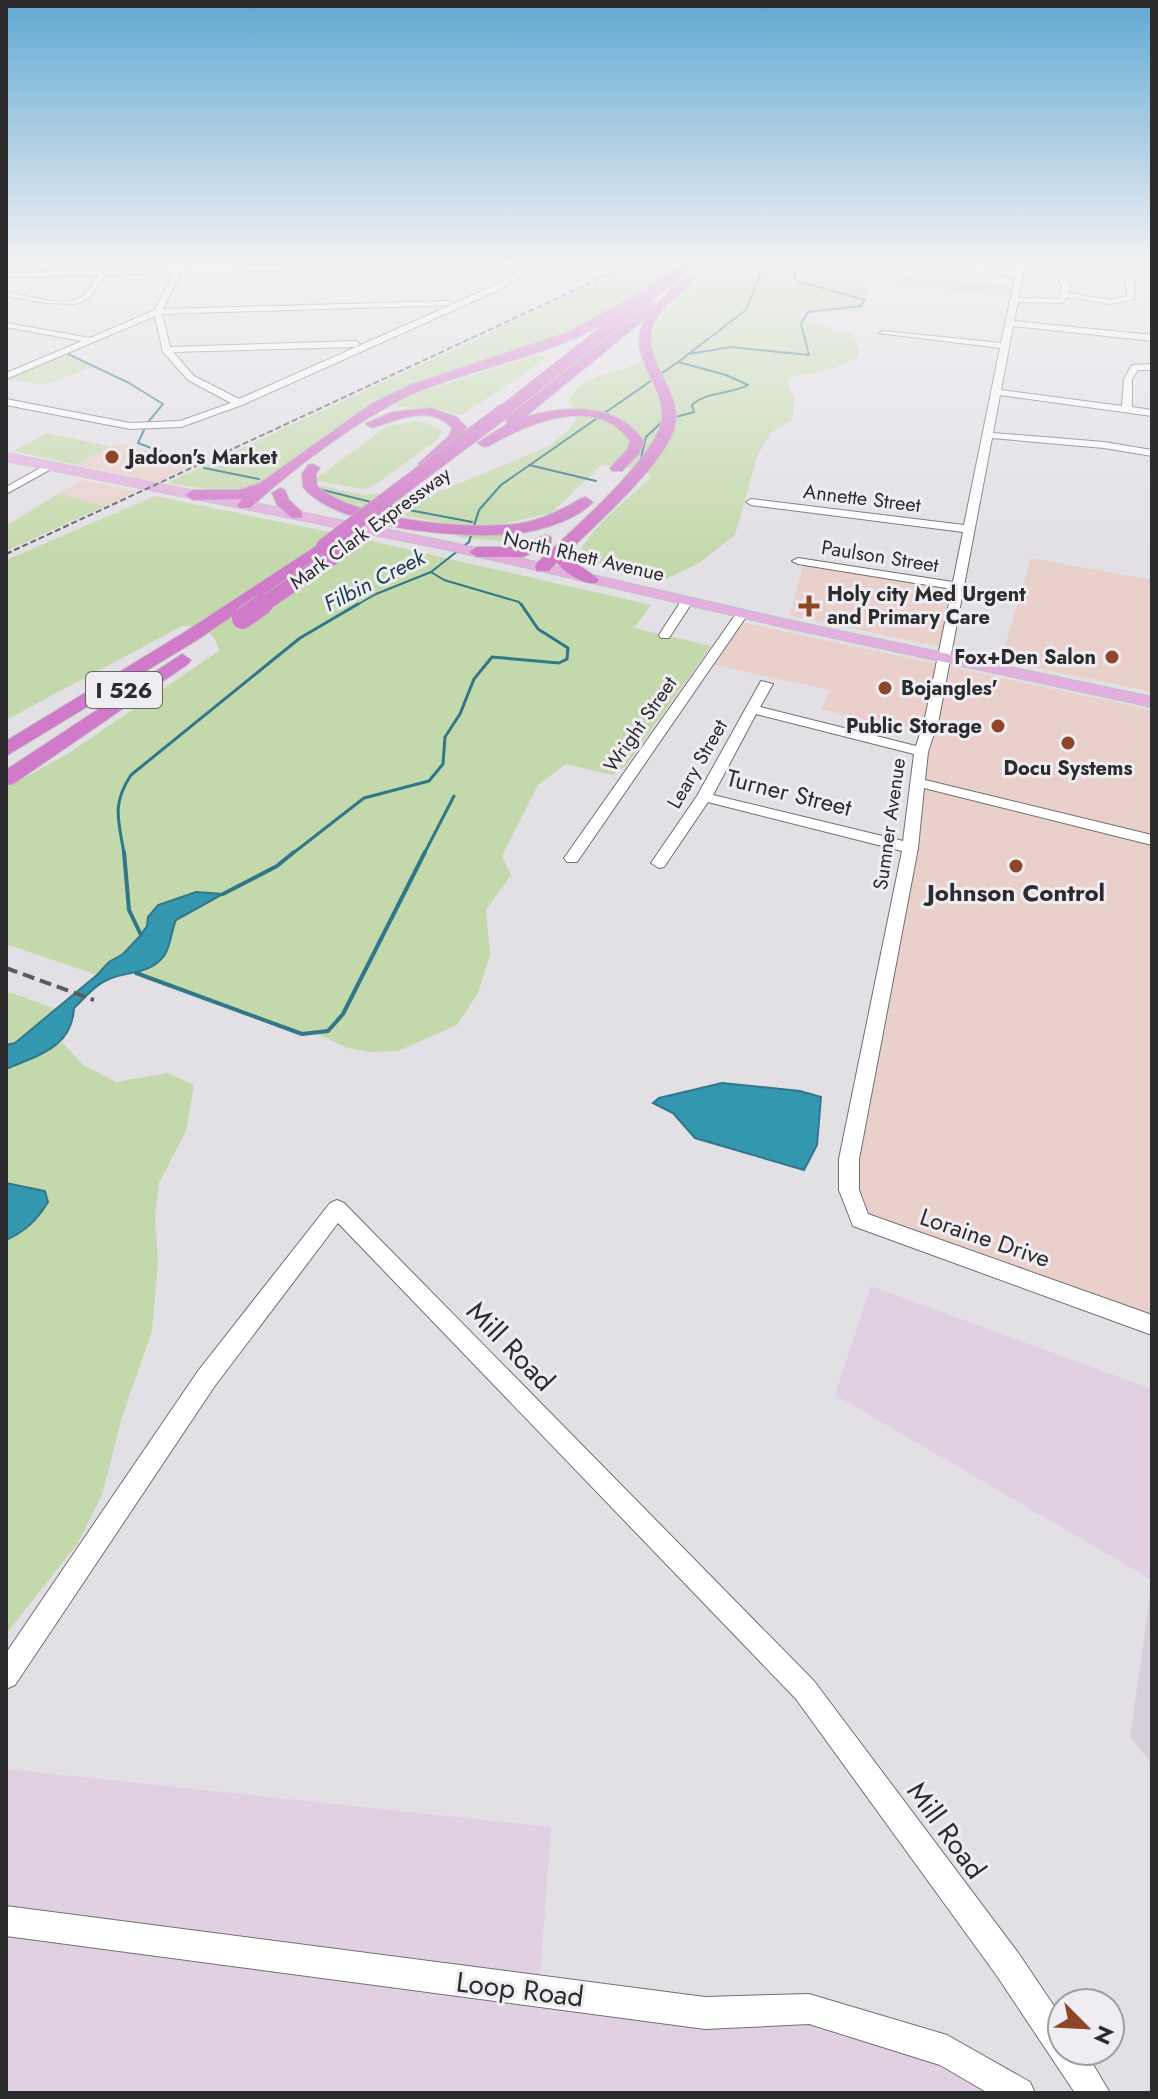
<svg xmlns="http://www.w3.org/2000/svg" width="1158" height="2099" font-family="Jost,sans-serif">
	<rect width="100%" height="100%" fill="#e2dfe5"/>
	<path fill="#e9d0ca" d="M127,444L190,466L158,482L77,465L109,446Z
		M82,480L136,492L105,506L58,494Z
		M1031,558L1152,580V692L1001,660Z
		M804,562L957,586L945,648L790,615Z
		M735,621L1152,710V1325L860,1220L849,1190L927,735L821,709L830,690L706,663Z"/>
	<path fill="#e1d0e2" d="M871,1286L1152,1389V1580L835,1395Z
		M6,1769L551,1827L539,1991L809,2009L1019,2093H6Z"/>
	<path fill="#d6cfdb" d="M1152,1582V1764L1130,1737Z"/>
	<path fill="#c4d9ab" d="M645,260H689L637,295L553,341L374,404L254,486L234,493L167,483Z
		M721,260H845L848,267L870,288L863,297L866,310L816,309L801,312L799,319L850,333L860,350L858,357L835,368L790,378L787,382L794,400L792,420L772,432L758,454L735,535L699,563L666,579L584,559L582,546L602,522L651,477L644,469L602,465L551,513L489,527L491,535L535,539L531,544L459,537L463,526L355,507L316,490L322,486L365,495L391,492L406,495L441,491L549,446L570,429L579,414L568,401C582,375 608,376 633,365C640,362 646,355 653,350C642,318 702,281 725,262Z
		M896,275L1013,287L1011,296L891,285Z
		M65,355L92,367L44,385L8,379Z
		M538,355L547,358L462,415L432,408L396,407L397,403L427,390Z
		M416,421L435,426L442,431L438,439L372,487L363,489L314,480L386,427Z
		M47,433L109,446L77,465L14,451Z
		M58,494L105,506L6,551V526Z
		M155,496L349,536L651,605L634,628L711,646L625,767L612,775L566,764L538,785L502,856L511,875L486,910L490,955L478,993L457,1025L398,1051L370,1052L348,1048L317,1034H302L136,973C166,958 163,948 176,920L221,893L147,926L122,955L109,962L97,975L6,944V788L69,753L219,651C216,632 200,625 182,626L6,720V560Z
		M6,991L56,1009L14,1043L6,1045Z
		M62,1042L83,1065L116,1082L168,1073L194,1085L186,1131L159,1183L155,1218L158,1262L152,1331L122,1417L102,1495L78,1543L6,1634V1240L23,1232L44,1191L6,1183V1069Z"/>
	<path fill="#3497b0" stroke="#327789" stroke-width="2" d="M196,892L223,894L176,920C171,931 171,946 164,956C150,975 125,971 107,980C94,985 84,999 74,1008C72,1048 38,1055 6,1069V1045L15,1043L97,975L109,962L123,954L139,937L147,926L148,917L158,905Z
		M722,1083L800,1091L821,1097L817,1145L804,1170L695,1138L673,1113L653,1103L659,1098Z
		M6,1183L45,1191L48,1202C37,1220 26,1231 6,1240Z"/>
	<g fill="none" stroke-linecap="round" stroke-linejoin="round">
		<path stroke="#327789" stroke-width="2" d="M68,354L129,383L163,404L149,421
			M689,354L731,347L809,355L801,324L808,312L860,306L865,300L800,282L795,279L794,269L784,260
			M672,418L694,412L692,405C705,392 732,394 748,385L726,375L678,362
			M144,430L138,443L186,461
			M640,462L646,437L663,421
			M529,465L596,481
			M204,468L259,479
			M319,489L375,503
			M388,506L472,522
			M431,572L444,580L519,602L522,606
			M355,606L376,594L431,572L469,542L479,510L501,485L678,362L746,310L766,260"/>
		<path stroke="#327789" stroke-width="3" d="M124,854C119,821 111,805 131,775L300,638L358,604
			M292,854L364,798L429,781L443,764L445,737L460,714L474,679L492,657L559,663L567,659L568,648L538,629L521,604
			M424,854L454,796"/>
		<path stroke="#327789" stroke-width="4" d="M124,852L129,910L141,935
			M223,894L277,866L294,852
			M136,973L302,1034L328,1031L343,1014L425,852"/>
		<g stroke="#726f74" stroke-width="2">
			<path id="minor" d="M474,260H570L525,263L522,275L501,289L242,405L181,427L130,429L6,405V399L130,423L180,421L231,403L188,380L163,352L155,316L6,379V373L82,341L6,327V323L90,338L155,310L173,273L106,275L89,298L76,304L46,303L6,296V292C26,295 65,309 83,296C89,291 94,282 98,275L6,277V273L176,268L182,261L186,263L183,268ZM518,264L516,272L495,285L453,304L450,301L163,309L181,273ZM451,305L239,399L194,376L173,352L356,347L360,344L356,341L170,347L162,314Z
				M893,260H916L1016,272L1018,260H1026L1018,298L1059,299L1062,285L1058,279L1062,277L1070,285L1068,293L1110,300L1127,296L1126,279L1130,277L1134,279V299L1110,304L1067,297L1062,303L1018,302L1014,321L1152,335V341L1013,326L1001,390L1122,406L1124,379L1132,365L1152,364V370H1138L1132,379V407L1152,410V416L1000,395L993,433L1104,442L1152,450V456L1104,448L992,438L939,718L928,752L925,780L1152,835V845L924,788L918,848L859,1159V1190L868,1214L1152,1315V1335L853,1226L839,1190V1159L902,851L708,802L664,867L659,868L651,863L697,796L761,681L773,684L760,707L916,746L925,718L952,589L798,564L792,561L798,558L953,582L963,532L751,505L746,502L751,499L964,525L1000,348L879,333L883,331L1001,343L1015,277ZM756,714L914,754L903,841L713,795Z
				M49,463L54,466L53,468L6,494V487Z
				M683,598L693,601L669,638H661L659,635Z
				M738,611L748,614L577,862H567L564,858L567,854Z
				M337,1200L344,1203L814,1681L1019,1954L1062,2018V2051H1085L1110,2093H1075L997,1976L796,1699L338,1223L214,1387L15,1685L6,1689V1653L198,1371L330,1203Z
				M6,1906L705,1997L809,1994L947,2035L1030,2082L1035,2093H988L940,2065L809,2024L705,2029L6,1936Z"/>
		</g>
		<g stroke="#c0bfc0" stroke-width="2">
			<path id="major" d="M6,453L449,542L788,620L1152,697V707L788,628L449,550L6,461Z"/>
		</g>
		<g stroke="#c0bfc0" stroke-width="2">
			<path id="highway" d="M687,260H700C671,287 612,321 576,338C526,360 471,370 420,391C369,411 291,470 250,508H240L237,505L242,499L193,500L185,495L193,490H239L260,483L371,404L410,385L568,332L629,299Z
				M686,276L695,278C683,293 662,305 654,323C638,361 686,391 674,429C663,465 598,522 570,550L574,562L599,579L597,583C584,585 564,573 557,562L549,571H537L535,567L537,563C566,536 658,456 662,419C665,383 624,355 645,319L525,417C567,405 616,402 644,441L639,454L622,471H612L610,468L627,450L630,441C596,394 528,423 489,446L484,447L477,443L507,424L506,418L651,303L658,302Z
				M430,408L457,417L466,427L460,441L425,468L418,464L449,436L452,428C430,404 397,420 372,428L365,424L392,412Z
				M313,464L320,468L316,474L317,486C357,520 464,530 516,524C539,521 560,511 580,499L585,497L593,502C575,521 539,531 514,534C462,539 337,529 303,487L302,474L308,465Z
				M280,488L285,490L289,500L302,512V518H292L277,505L272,493Z
				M545,535L551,537V543L523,557H477L469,552L477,547H520Z
				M324,541L330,543V549L197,640L6,756V741L185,632Z
				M182,654L191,660L188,664L13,784L6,785V770Z"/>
		</g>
		<use href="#minor" fill="#fff" fill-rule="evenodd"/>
		<use href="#major" fill="#e3afdf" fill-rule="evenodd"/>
		<use href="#highway" fill="#d17ac9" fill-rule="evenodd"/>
		<path stroke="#5c5b5e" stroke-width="2" stroke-dasharray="6 3" stroke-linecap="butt" d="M6,554L640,260"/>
		<path stroke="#5c5b5e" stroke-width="4" stroke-dasharray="12 6" stroke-linecap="butt" d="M6,968L94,1000"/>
		<g stroke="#c0bfc0" stroke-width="13" stroke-linecap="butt">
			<path id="highway-bridge-far2" d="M501,413L673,277"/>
		</g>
		<g stroke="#c0bfc0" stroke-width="16" stroke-linecap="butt">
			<path id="highway-bridge-far1" d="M324,546L504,411
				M261,606L352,544"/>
		</g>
		<g stroke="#c0bfc0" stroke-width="22" stroke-linecap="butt">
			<path id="highway-bridge" d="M242,619L263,604"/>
		</g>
		<use href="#highway-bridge-far2" stroke="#d17ac9" stroke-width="12"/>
		<use href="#highway-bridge-far1" stroke="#d17ac9" stroke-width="15"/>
		<use href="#highway-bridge" stroke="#d17ac9" stroke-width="20"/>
	</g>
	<linearGradient id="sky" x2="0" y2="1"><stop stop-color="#60a8d2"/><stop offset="0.47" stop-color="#f2f1f3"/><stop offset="1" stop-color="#f2f1f3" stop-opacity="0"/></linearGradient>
	<rect width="1158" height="554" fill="url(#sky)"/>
	<g fill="#8e4626" stroke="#efecf2" stroke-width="3">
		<circle cx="112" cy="457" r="8"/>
		<path d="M805 594h8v8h8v8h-8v8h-8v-8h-8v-8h8z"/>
		<circle cx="1112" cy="657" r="8"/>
		<circle cx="885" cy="688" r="8"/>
		<circle cx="998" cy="726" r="8"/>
		<circle cx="1068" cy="743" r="8"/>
		<circle cx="1016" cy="866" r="8"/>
	</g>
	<g text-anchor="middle" stroke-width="6" stroke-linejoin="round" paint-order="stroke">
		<g font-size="20" font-weight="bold" fill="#2c2b2d" stroke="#efecf2" text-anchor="start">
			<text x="128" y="464">Jadoon's Market</text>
			<text x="827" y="601">Holy city Med Urgent<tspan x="827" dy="23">and Primary Care</tspan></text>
			<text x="1096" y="664" text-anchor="end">Fox+Den Salon</text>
			<text x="901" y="695">Bojangles'</text>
			<text x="982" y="733" text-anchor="end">Public Storage</text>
			<text x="1068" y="775" text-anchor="middle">Docu Systems</text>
		</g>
		<g font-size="20" fill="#2c2b2d" stroke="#efecf2">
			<text transform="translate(862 498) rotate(7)" y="7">Annette Street</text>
			<text transform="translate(370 528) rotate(-36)" y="7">Mark Clark Expressway</text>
			<text transform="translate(584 556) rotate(13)" y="7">North Rhett Avenue</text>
			<text transform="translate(880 556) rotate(9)" y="7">Paulson Street</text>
			<text transform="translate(640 724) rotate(-55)" y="7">Wright Street</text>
			<text transform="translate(697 764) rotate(-60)" y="7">Leary Street</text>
			<text transform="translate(889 824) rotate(-82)" y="7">Sumner Avenue</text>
		</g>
		<g font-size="22" font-style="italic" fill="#17424e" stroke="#efecf2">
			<text transform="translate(374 580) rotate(-27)" y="8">Filbin Creek</text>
		</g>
		<rect fill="#efecf2" stroke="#666568" stroke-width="2" x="86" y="672" width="76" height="36" rx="6"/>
		<g font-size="22" font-weight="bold" fill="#2c2b2d">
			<text x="124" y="698">I 526</text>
		</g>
		<g font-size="24" fill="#2c2b2d" stroke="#efecf2">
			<text transform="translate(789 793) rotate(14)" y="8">Turner Street</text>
			<text transform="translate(985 1238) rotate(19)" y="8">Loraine Drive</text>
		</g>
		<g font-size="24" font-weight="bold" fill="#2c2b2d" stroke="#efecf2">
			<text x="1016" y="901">Johnson Control</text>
		</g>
		<g font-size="28" fill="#2c2b2d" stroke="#efecf2">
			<text transform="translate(511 1346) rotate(46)" y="10">Mill Road</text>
			<text transform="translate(947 1830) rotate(54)" y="10">Mill Road</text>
			<text transform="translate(520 1989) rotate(7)" y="10">Loop Road</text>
		</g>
	</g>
	<rect width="1158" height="2099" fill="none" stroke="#2c2b2d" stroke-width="16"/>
	<g transform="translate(1086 2027) rotate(114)"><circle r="38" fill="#efecf2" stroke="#a19fa3" stroke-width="2"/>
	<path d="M0-6L14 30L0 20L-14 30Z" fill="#8e4626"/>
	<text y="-12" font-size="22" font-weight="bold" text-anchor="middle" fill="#2c2b2d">N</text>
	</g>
</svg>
